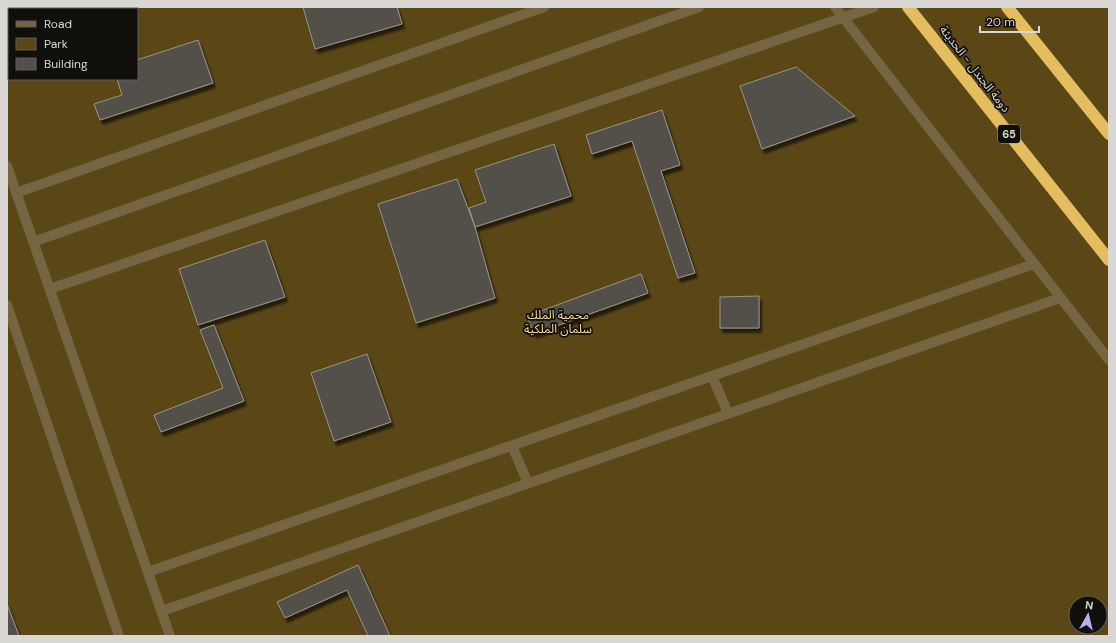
<svg xmlns="http://www.w3.org/2000/svg" width="1116" height="643" font-family="'DM Sans','Noto Sans Arabic',sans-serif">
	<defs>
		<filter id="shadow"><feDropShadow dx="2.5" dy="4.5" stdDeviation="1" flood-color="#0009"/></filter>
	</defs>
	<rect width="100%" height="100%" fill="#282620"/>
	<path fill="#5b4716" fill-rule="evenodd" d="M7,7H1109V636H7ZM9,9H137V79H9ZM1076,603H1100V627H1076Z"/>
	<path fill="#53504a" stroke="#98958d" filter="url(#shadow)" d="M27,7H74L70,9H28Z
		M303,7H397L402,24L315,49Z
		M198,40L213,83L100,120L94,104L122,95L117,79H137V60Z
		M796,67L855,116L762,149L740,86Z
		M662,110L680,165L661,171L695,273L678,278L632,141L592,154L586,135Z
		M554,144L571,196L475,227L469,208L486,202L475,170Z
		M457,179L475,227L495,298L416,323L378,204Z
		M265,240L285,297L198,325L179,269Z
		M641,274L648,293L534,334L527,316Z
		M759,296V328H720V297Z
		M214,325L244,401L161,432L154,415L223,388L200,330Z
		M367,354L391,422L334,441L311,373Z
		M358,565L390,636H368L347,590L285,618L277,602Z
		M7,604L19,636H7Z"/>
	<g fill="none" stroke-linecap="round" stroke-linejoin="round">
		<path stroke="#756543" stroke-width="10" d="M835,7L1109,360
			M7,166L170,636
			M16,193L544,7
			M33,242L699,7
			M50,289L874,7
			M7,305L119,636
			M712,376L728,413
			M512,446L528,483
			M148,572L1034,264
			M162,611L1060,298"/>
		<path stroke="#e5bd61" stroke-width="12" d="M908,7L1109,260
			M1007,7L1109,134"/>
	</g>
	<g text-anchor="middle" stroke-width="3.5" stroke-linejoin="round" paint-order="stroke">
		<rect fill="#100f0c" stroke="#9d9b97" stroke-width="1" x="998" y="125" width="22" height="18" rx="3"/>
		<g font-size="11" font-weight="bold" fill="#d9d7d3">
			<text x="1009" y="138">65</text>
		</g>
		<g font-size="12" fill="#d9d7d3" stroke="#100f0c">
			<text transform="translate(975 69) rotate(52)" y="4">دومة الجندل - الحديثة</text>
		</g>
		<g font-size="12" fill="#fddf9d" stroke="#100f0c">
			<text x="558" y="319">محمية الملك<tspan x="558" dy="14">سلمان الملكية</tspan></text>
		</g>
	</g>
	<rect width="1116" height="643" fill="none" stroke="#d9d7d3" stroke-width="16"/>
	<rect x="8" y="8" width="130" height="72" fill="#100f0c" stroke="#605f5c"/>
	<rect x="16" y="21" width="20" height="6" fill="#756543" stroke="#605f5c"/>
	<text x="44" y="28" font-size="12" fill="#d9d7d3">Road</text>
	<rect x="16" y="38" width="20" height="12" fill="#5b4716" stroke="#605f5c"/>
	<text x="44" y="48" font-size="12" fill="#d9d7d3">Park</text>
	<rect x="16" y="58" width="20" height="12" fill="#53504a" stroke="#605f5c"/>
	<text x="44" y="68" font-size="12" fill="#d9d7d3">Building</text>
	<g transform="translate(1088 615) rotate(8)"><circle r="19" fill="#100f0c" stroke="#605f5c"/>
	<path d="M0-3L7 15L0 10L-7 15Z" fill="#bda9f5"/>
	<text y="-6" font-size="11" font-weight="bold" text-anchor="middle" fill="#d9d7d3">N</text>
	</g>
	<path d="M980 26v6h59v-6" fill="none" stroke="#d9d7d3" stroke-width="2"/>
	<text x="986" y="26" font-size="12" fill="#d9d7d3" stroke="#100f0c" stroke-width="3" paint-order="stroke">20 m</text>
</svg>
